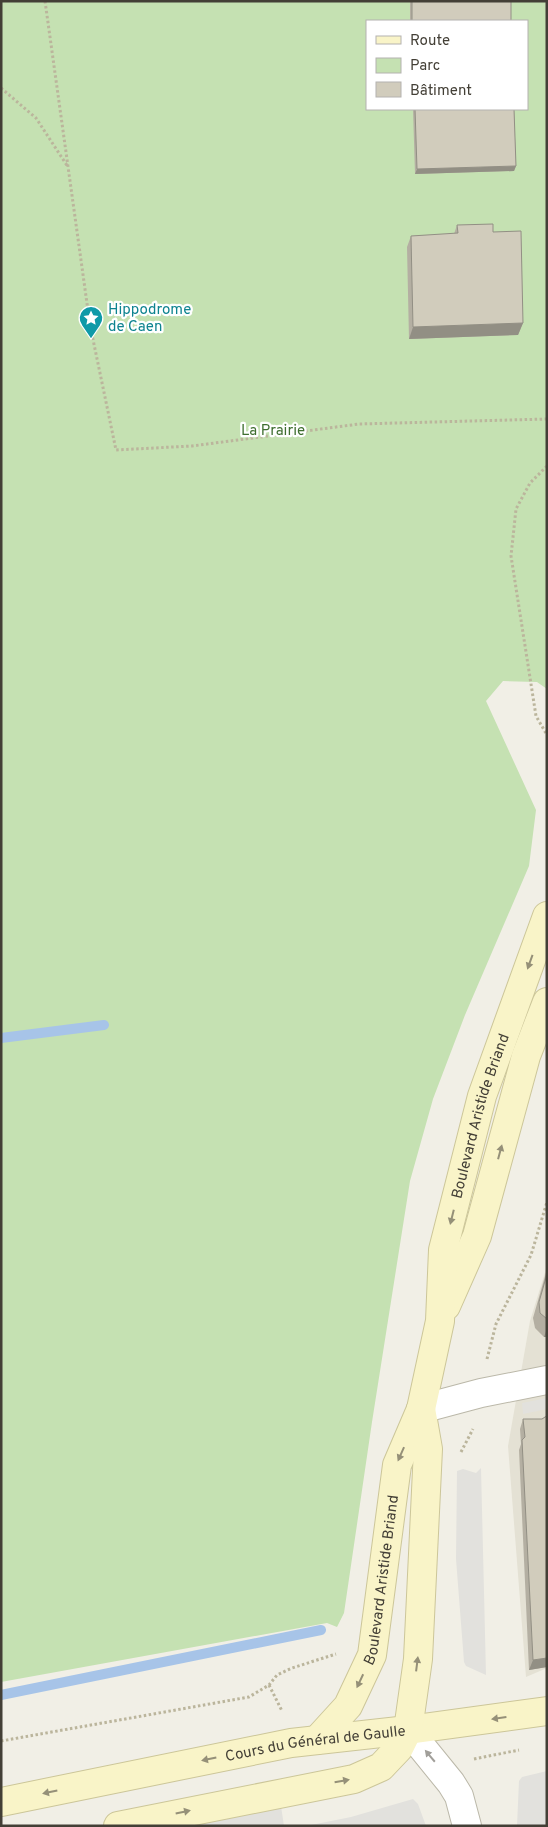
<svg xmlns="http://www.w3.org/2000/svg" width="548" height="1827" font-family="Overpass,sans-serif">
	<rect width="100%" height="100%" fill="#f1efe6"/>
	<path fill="#e4e1d4" d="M547,1266V1668L526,1677L508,1446L530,1321Z"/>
	<path fill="#c5e1b2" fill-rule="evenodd" d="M1,1H547V689L537,682L503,681L486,701L536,810L529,866L465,1015L433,1099L410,1181L372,1422L344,1613L337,1627L327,1623L1,1682ZM367,21H527V109H367Z"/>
	<path fill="#e2e1dd" d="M547,1398V1409L523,1414L522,1403Z
		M481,1468L486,1675L466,1666L464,1662L456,1559L457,1471L463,1469L476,1473Z
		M547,1771V1826H517L519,1781L522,1777Z
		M413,1799L418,1804L426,1826H306L351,1817Z
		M281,1806L284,1826H186Z"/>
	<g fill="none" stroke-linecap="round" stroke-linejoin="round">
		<path stroke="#a7c4e8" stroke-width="10" d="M1,1038L104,1025
			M1,1695L321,1630"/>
		<g stroke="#bbb8a9" stroke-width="30">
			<path id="minor" d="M421,1409L481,1393L547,1380
				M408,1730L451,1783L459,1796L467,1826"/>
		</g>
		<g stroke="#ccc699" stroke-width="30">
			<g id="secondary">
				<path d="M446,1306L477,1236L526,1056L547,1002"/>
				<path id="s1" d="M317,1740L348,1706L372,1655L397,1465L421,1409L440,1321L443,1250L482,1096L547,916"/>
				<path id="s2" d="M1,1802L291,1743L408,1730L547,1711"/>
				<path d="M118,1826L354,1779L381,1767L399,1748L408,1730L418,1659L428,1449L421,1409"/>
			</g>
		</g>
		<path stroke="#bbb59c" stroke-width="3" stroke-dasharray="2.5 2.5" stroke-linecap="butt" d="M45,1L90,325L116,450L192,446L359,424L547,419
			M1,88L36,118L68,167
			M547,466L530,483L516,509L511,556L536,716L547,735
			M487,1359L496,1324L531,1255L547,1202
			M461,1452L473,1429
			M269,1685L282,1711
			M1,1741L249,1697L269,1685L277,1675L292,1668L336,1654
			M474,1759L519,1750"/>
		<use href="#minor" stroke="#fff" stroke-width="28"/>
		<use href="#secondary" stroke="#f9f4c8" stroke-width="28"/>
	</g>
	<path fill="#b4afa2" d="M410,1H511V21H410Z
		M413,109H514L516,166L514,171L415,174Z
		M457,225L493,232L523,323L518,335L409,339L407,247L411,236L454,234Z
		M547,1269V1337H544L535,1328L533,1318Z
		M547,1416V1667L529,1670L519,1450L521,1444L520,1429L523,1419H542Z"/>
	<path fill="#928f84" d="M516,166L514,171L415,174L417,169Z
		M523,323L518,335L409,339L413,327Z
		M547,1328V1337H544Z
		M547,1658V1667L529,1670L533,1660Z"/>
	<path fill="#d1ccbc" stroke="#928f84" d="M412,1H511V21H412Z
		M415,109H514L516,166L417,169Z
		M493,224V232L521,231L523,323L413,327L411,236L458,233L457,225Z
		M547,1274V1319L540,1313L539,1302Z
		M547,1416V1658L533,1660L522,1440L525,1437L523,1419H542L545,1417Z"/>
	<defs><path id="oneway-solid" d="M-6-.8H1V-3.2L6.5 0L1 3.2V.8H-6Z" transform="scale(1.25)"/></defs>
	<g fill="#959078">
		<use href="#oneway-solid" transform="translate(530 962) rotate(110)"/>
		<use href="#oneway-solid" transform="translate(500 1152) rotate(-75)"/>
		<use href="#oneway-solid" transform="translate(452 1217) rotate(104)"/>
		<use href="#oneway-solid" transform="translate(401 1454) rotate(114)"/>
		<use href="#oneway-solid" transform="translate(417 1664) rotate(-83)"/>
		<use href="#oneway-solid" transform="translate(360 1681) rotate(115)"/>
		<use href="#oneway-solid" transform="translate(499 1718) rotate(172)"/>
		<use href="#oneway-solid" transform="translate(209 1759) rotate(168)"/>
		<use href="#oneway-solid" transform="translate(342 1781) rotate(-10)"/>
		<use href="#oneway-solid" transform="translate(50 1792) rotate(168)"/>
		<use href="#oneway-solid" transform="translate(183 1812) rotate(-12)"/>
	</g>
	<use fill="#a19f9a" href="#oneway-solid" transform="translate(430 1756) rotate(-130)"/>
	<defs>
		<g id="sight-pin" transform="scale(1.25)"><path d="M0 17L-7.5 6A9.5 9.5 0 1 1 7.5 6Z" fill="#0f9aa8" stroke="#fff"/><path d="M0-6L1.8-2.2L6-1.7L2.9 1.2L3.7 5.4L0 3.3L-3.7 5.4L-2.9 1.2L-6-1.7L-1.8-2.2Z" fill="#fff"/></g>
	</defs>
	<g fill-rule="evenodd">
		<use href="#sight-pin" x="91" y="318"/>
	</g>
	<g text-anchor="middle" stroke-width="4.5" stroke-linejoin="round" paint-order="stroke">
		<g font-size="15" fill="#0d838f" stroke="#fff" text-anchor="start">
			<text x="108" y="314">Hippodrome<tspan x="108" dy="17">de Caen</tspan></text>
		</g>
		<g font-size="15" fill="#3e6e2f" stroke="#fff">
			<text x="273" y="435">La Prairie</text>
		</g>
		<g font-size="15" fill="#433f36" stroke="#fff">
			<text dy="5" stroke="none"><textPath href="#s1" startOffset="655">Boulevard Aristide Briand</textPath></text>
			<text dy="5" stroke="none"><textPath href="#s1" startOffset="178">Boulevard Aristide Briand</textPath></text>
			<text dy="5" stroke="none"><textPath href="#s2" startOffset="320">Cours du Général de Gaulle</textPath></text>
		</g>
	</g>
	<rect width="548" height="1827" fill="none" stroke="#433f36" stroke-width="5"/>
	<rect x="366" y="20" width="162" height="90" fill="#ffffff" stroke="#b4b2af"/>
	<rect x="376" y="36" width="25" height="8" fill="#f9f4c8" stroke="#b4b2af"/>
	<text x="410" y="45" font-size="15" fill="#433f36">Route</text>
	<rect x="376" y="58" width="25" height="15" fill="#c5e1b2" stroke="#b4b2af"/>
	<text x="410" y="70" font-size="15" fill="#433f36">Parc</text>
	<rect x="376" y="82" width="25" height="15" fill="#d1ccbc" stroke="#b4b2af"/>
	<text x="410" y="95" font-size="15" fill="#433f36">Bâtiment</text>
</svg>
